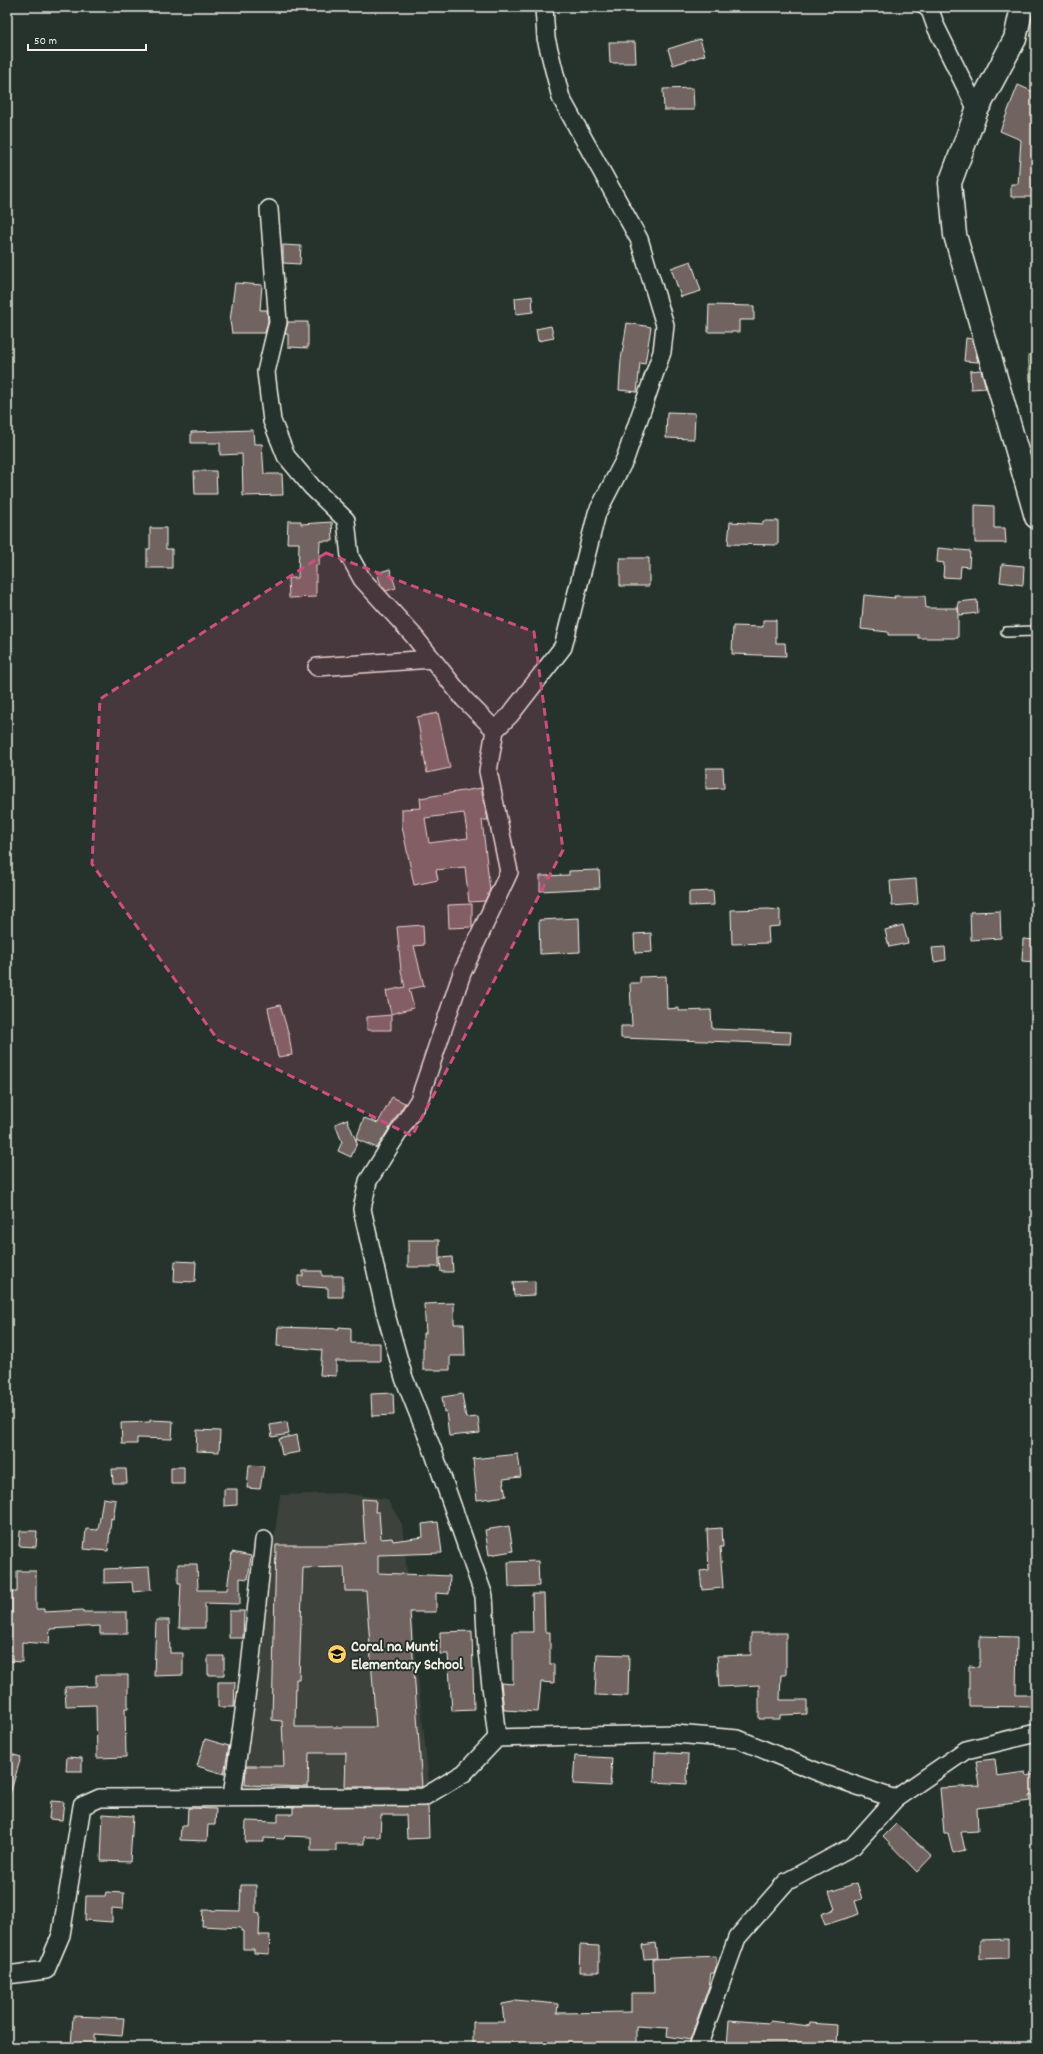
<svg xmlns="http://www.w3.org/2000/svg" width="1043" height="2054" font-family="Dekko,sans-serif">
	<rect width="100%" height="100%" fill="#26332d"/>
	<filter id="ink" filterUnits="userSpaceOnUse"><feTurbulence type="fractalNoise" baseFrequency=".025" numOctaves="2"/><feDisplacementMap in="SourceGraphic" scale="8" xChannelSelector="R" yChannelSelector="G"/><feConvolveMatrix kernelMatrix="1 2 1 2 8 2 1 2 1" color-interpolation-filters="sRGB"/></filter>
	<g filter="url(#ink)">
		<path fill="#3c423c" d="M342,1493L387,1499L402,1524L429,1783L416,1787L241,1792L280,1495Z"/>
		<path fill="#5c6e51" stroke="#a8b09c" d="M1036,354V381H1030L1028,355Z"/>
		<path fill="#71645e" stroke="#f4f1e8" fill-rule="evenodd" d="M700,39L705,55L673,65L668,49Z
			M609,42H635L636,63H610Z
			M1018,85L1036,93V124H1034L1036,197H1011V184H1018L1021,140L1000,131Z
			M693,88L694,110H664L663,89Z
			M283,245L301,246L300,264L283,263Z
			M691,261L701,291L681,297L671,268Z
			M235,283L262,285L260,310H267L268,321L265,333H232L230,321Z
			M532,296L533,312L516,314L515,298Z
			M709,305L754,306V320H739V332H708Z
			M288,322H308V348L288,347V334H285Z
			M627,323L651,327L645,364L640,363L637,392L619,390L621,360Z
			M551,326L554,338L538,341L536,329Z
			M966,338L972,339L978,362L964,361Z
			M981,370L986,388L971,389L970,371Z
			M667,412L695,413L694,439L666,438Z
			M253,430L254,444H262L264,474H282L283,495L243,496L242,454L220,455V443H191V432Z
			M194,471H216L217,494H195Z
			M975,505L994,506V528H1005L1006,543H975Z
			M288,521H301V524L332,522L333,541H320L319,565H316V597L289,598L288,578H298L299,543H287Z
			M763,521H778V545L728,544L730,522L763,524Z
			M150,528H166V549H172V568H147V549H150Z
			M938,548L970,551L969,567L961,566L960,578L943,577L944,563L937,562Z
			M620,558H649V586H620Z
			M1002,564L1024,566L1023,585L1000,582Z
			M390,569L396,588L386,591L381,585L377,573Z
			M864,595L895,598L894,596H925L926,608H958V638H918V635H888V632L861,629Z
			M977,600L978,613L959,615L958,602Z
			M763,620H776V643H785L786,656L732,654L733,626L763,627Z
			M438,713L450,768L427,773L417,717Z
			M706,768H723L724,788L706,789Z
			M481,788L488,820H482L490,890L485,901L469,902L465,867L436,870L438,880L414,885L402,826V809L421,808L420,798ZM464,813L468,838L429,843L425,818Z
			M599,870L600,888L540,891V876L569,875V871Z
			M916,879L918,904L892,906L890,881Z
			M713,891L714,905L689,906V892Z
			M472,904V927L449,928L448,905Z
			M768,909L780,910V926L768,927L769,943L732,944L731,910Z
			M1000,911L1001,938L971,940L970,912Z
			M579,918L580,952L540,954L539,920Z
			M423,925L424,945L414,946L424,986L409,989L414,1008L391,1014L386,991L405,987L401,971L397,927Z
			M903,925L908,943L889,947L885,930Z
			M651,933L652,952L635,953L634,934Z
			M1023,939L1036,940V962L1022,961Z
			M945,947L946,960L934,962L932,948Z
			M666,976L667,1009L679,1008V1011L711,1010L712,1029L791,1032L790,1044L621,1038V1026H632L630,983H640V977Z
			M280,1005L289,1035L292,1055L278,1057L268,1008Z
			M391,1015V1030H367V1017Z
			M392,1097L405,1103L377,1148L356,1139L364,1118L378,1123Z
			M347,1119L357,1143L351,1157L338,1151L342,1142L335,1124Z
			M408,1240H439V1267H408Z
			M452,1257L453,1272H441L440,1258Z
			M175,1261L196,1262L195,1282L174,1281Z
			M303,1271H322V1276H343V1297H328V1288L298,1286V1276H303Z
			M535,1281V1295L514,1296L513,1282Z
			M454,1303V1324H464L465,1356H450V1370H423V1333H426L424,1304Z
			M278,1327L339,1329V1327L351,1328V1343H380V1361H336V1376L320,1375L322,1350L277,1346Z
			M393,1393L394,1415L372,1416L371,1394Z
			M462,1394L466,1418L478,1417L480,1433L449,1436L446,1411L444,1412L442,1397Z
			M150,1420L173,1421L172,1439L137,1438V1444H122L121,1423L150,1422Z
			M287,1422L289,1434L272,1437L270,1425Z
			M197,1430L220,1431L219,1452L196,1451Z
			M297,1435L300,1452L282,1455L279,1439Z
			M518,1454L521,1477L503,1479L506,1496L477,1500L473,1459Z
			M249,1465L264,1466L260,1489L247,1488Z
			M171,1467H184V1484H171Z
			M112,1469H126L127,1483H113Z
			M224,1489H237V1505L224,1506Z
			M103,1498L116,1500L113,1519L111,1518L108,1551L84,1549L86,1529L98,1530Z
			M362,1499L376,1500L375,1512H379L381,1539L392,1538L393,1541L423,1537L422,1524L438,1522L442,1553L378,1555V1573L450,1576L449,1594L436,1593V1612H410L422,1787H345L346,1753H309L308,1787L245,1785L246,1766H284L282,1721L272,1720L276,1545H334L365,1543ZM344,1567L345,1591H366L376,1727H295L296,1679H299L303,1568Z
			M509,1526L513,1551L489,1555L485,1530Z
			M722,1528L723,1547H720L723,1588L702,1590L700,1571L709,1570L707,1529Z
			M20,1531H37L36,1547L19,1546Z
			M232,1552L251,1556L248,1579L240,1578V1604L205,1603V1628H179L181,1583H178V1564H197L198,1590H227Z
			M538,1561L539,1586L509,1587L508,1562Z
			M149,1567L151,1590L133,1592L132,1582L104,1583V1569Z
			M17,1571H36V1609H44V1612L83,1610V1612H127V1634H100V1626L50,1629L49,1644L22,1642V1662L7,1661V1613H12V1592H17Z
			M532,1594H544L545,1632H550V1664H554V1683L541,1682L538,1712L504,1710L501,1683L513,1684V1632H533Z
			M229,1611H244L243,1638H229Z
			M156,1620H169L170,1653H183V1675L154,1676Z
			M472,1631L474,1710L452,1711L448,1654H440V1632Z
			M751,1633H786V1675H781L780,1700H807V1714L780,1715V1719H759V1685L719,1687L717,1656L751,1655Z
			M980,1636L1017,1637L1016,1695H1036V1707L969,1706V1666L980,1667Z
			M597,1654L629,1655L628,1696L595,1695Z
			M208,1656H224V1675H208Z
			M96,1675H128V1708H125L126,1757L97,1758L96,1705L66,1706L65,1687L96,1686Z
			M218,1682H235L234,1707H218Z
			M205,1739L229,1746L224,1774L197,1766Z
			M655,1752L688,1754L687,1784L654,1782Z
			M7,1753L21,1757L10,1794L7,1793Z
			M575,1756L612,1758L610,1786L573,1784Z
			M67,1757L82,1758V1771H66Z
			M995,1759L997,1776L1025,1772L1026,1776L1036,1774V1794L1029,1796L1030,1801L977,1808L978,1831L961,1832L965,1850L953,1853L948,1833H944L940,1788L980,1786L976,1761Z
			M51,1801L64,1802L62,1820L49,1819Z
			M428,1806L429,1838L407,1839L406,1815H381L380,1837H364V1844H336V1851H311V1837L285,1836L284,1839L264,1838V1842H245L246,1821L278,1822V1814H293V1807Z
			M188,1808L216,1809L215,1825H208L207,1841L180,1840L181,1826H187Z
			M103,1814L133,1816L130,1862L101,1861Z
			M896,1824L932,1856L917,1872L883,1837Z
			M857,1883L862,1899L855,1901L859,1914L825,1925L821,1914L835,1909L829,1892Z
			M241,1885H256V1913L260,1914L259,1935H270L269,1954L254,1953V1949H243V1931H241V1928L202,1926L203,1910L240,1911Z
			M106,1892L124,1893L123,1909L112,1908V1922L85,1920L86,1896H105Z
			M1008,1939V1958L980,1959V1940Z
			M655,1943L657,1958L644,1959L642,1945Z
			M580,1945L599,1946V1972H579Z
			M716,1956V1967L714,1973H711L709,1986L690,2040L667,2036L668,2028L636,2026V2047H473V2022H504L502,2004L513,2002L515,2000L558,2004L557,2013L631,2012V1993H654L653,1959Z
			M73,2016L124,2018L122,2036L94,2034V2047H71Z
			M729,2020L769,2023L770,2021L809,2026L810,2023L837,2025L836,2045L796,2042V2047L751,2044L750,2047H727Z"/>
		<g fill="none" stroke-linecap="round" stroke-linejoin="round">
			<g stroke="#f4f1e8" stroke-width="12">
				<path id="service" d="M1006,632L1036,631"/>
			</g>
			<g stroke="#f4f1e8" stroke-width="20">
				<path id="minor" d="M926,7L930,10L936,27L977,110
					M269,209L278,322L266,372L272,421L286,456L312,487L346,520L350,557L362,579L413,635L464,699L495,730
					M317,667L432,659
					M497,1738L487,1651L484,1596L432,1448L404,1378L385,1311L362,1209L368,1181L419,1100L462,973L509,872L488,771L495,730L510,715L563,647L597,513L625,459L662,352L665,325L639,239L561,98L546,38L544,7
					M232,1796L249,1676L264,1540
					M7,1975L46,1970L61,1935L82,1806L100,1798L424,1797L464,1773L497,1738L675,1734L738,1739L818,1772L895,1799
					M698,2047L737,1938L786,1882L853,1846L895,1799L966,1750L1036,1733"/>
			</g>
			<g stroke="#f4f1e8" stroke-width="25">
				<path id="tertiary" d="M1022,7L1015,39L977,110L950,183L955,235L1036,517"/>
			</g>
			<use href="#service" stroke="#26332d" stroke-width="9"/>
			<use href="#minor" stroke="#26332d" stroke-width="17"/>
			<use href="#tertiary" stroke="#26332d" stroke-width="22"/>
		</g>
	</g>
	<path fill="#ce4e7e" fill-opacity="0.2" stroke="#ce4e7e" stroke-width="3" stroke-dasharray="8 5" stroke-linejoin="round" d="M326,553L534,632L563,850L412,1136L218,1040L92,864L100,699Z"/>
	<defs>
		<g id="school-disc" transform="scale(1)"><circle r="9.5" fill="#ffd166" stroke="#26332d"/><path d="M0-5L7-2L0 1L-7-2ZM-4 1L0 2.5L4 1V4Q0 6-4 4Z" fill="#111"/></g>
	</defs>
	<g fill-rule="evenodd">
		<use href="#school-disc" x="337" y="1654"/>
	</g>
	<g text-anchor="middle" stroke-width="4" stroke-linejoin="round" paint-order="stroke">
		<g font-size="16" font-weight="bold" fill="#f4f1e8" stroke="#26332d" text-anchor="start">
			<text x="351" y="1651">Coral na Munti<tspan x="351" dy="18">Elementary School</tspan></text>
		</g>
	</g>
	<rect width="1043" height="2054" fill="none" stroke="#26332d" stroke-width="24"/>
	<rect x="12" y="12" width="1019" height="2030" fill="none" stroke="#f4f1e8" stroke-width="1.5" filter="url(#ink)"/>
	<path d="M28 44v6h118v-6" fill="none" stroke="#f4f1e8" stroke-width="2"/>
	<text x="34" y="44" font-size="12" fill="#f4f1e8" stroke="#26332d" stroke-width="3" paint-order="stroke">50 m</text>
</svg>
